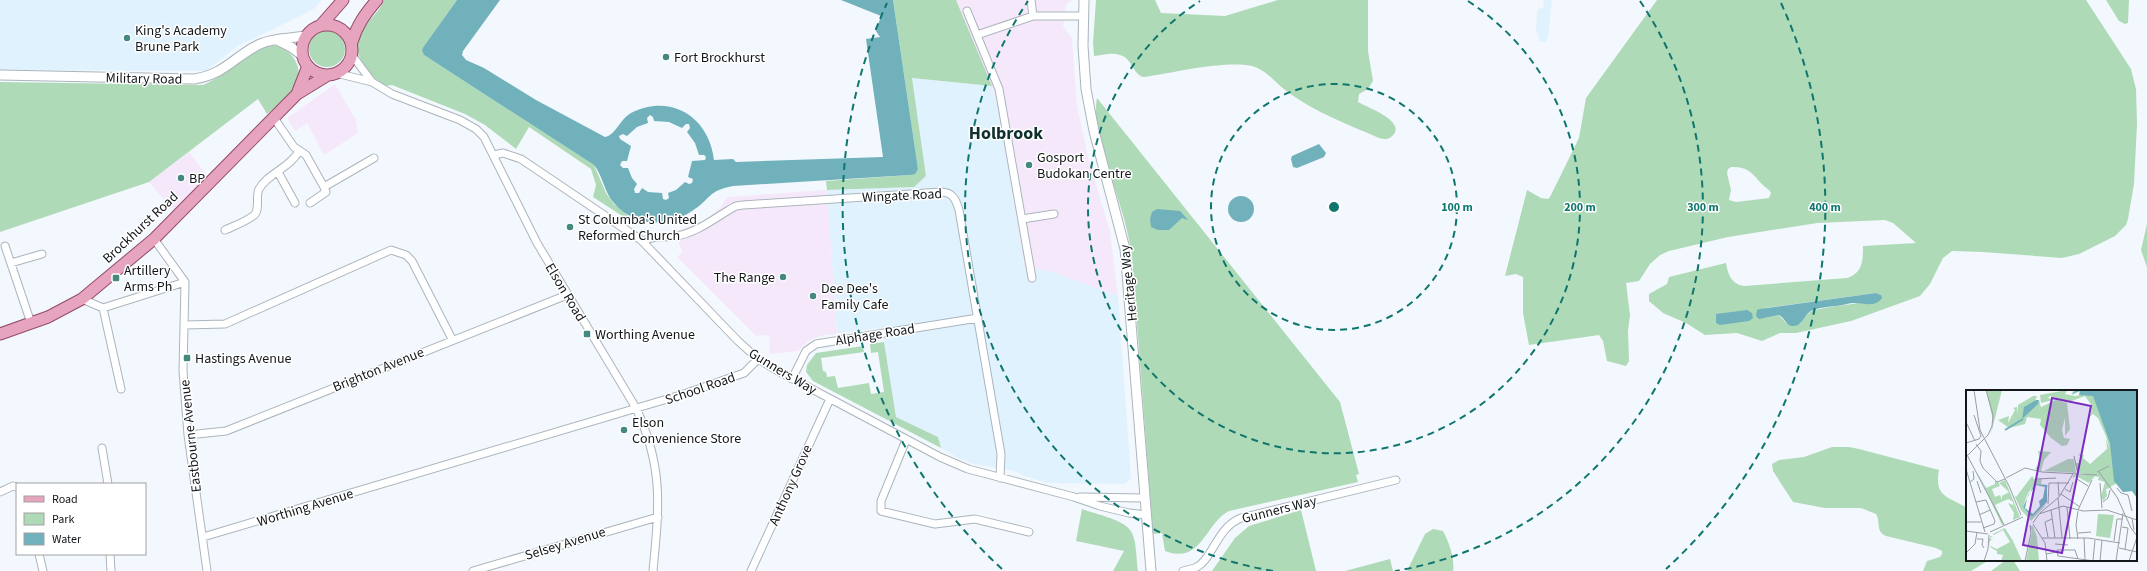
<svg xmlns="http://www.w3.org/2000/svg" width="2147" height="571" font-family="'Source Sans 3',sans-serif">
	<rect width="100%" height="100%" fill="#f2f8fd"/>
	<path fill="#f6e8fb" d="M956,0H1072L1066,5L1063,26L1072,38L1077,106L1089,161L1110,231L1118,296L1053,272L1038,269L1025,271L996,100Z
		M335,84L356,120L358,133L324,155L307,123L295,131L287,118Z
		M189,152L208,176L173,210L149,182Z
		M827,190L837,334L824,335L811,339L798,351L770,354L769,335L756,336L677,257L682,252L675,232L705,220L721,207L727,197Z"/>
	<path fill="#e1f2ff" d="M0,0H322L315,8L296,18L238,46L206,71L0,70Z
		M1544,0H1552L1548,38L1546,42H1540L1536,30L1537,12L1538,9L1543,8Z
		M912,78L992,86L1000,117L1025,271L1038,269L1053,272L1118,296L1131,478L1125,484L1047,483L1024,476L1014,471L973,464L958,458L941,448L938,437L896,417L882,328L837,333L827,190L914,187L926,176Z"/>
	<path fill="#afdab7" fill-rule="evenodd" d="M384,0H457L424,46V55L594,165L606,193L614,204L628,216L641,222L640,224L630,221L593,197L596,185L591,169L529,127L516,149L485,125L465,114L392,85L385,86C370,76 349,53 360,33C367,20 378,15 384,0Z
		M893,0H956L992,86L912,78L926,176L914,187L827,190L826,181L910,175L918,169Z
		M1096,0H1155L1161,13L1225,16L1278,0H1368V51L1373,81L1368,89L1359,94L1358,102C1366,107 1410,122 1391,137C1387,140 1383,139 1379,138C1349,125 1315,112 1289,93C1276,84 1267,70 1252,66C1222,60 1174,73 1143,77C1132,73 1132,58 1120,55C1112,52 1102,55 1094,56L1093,43Z
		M1657,0H2086L2131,69L2136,89L2137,124L2134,184L2128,219L2126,225L2115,236L2079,254L2062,258L1983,252L1952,251L1943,258L1930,284L1920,296L1851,321L1796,333H1780L1762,341L1737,333L1705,335L1686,323L1663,313L1649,301V294L1667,284L1669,277L1726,263C1728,274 1731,284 1744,286L1847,278C1863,273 1863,260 1863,246L1916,243L1893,223L1885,220L1817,223L1728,237L1669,251L1660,255L1650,264L1639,281L1626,283L1630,315L1628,331L1629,361L1626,366L1607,361L1603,341L1599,335L1529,345L1523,313V277L1516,274L1505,276L1527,190L1541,198L1548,199L1550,197L1579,138L1586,98ZM1731,167C1753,166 1754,179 1769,190L1771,193L1769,198L1736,202L1729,200L1731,190L1727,173L1728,169ZM1876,293L1881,295L1880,300C1867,303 1818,307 1810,312C1806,315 1803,321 1800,324L1786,323L1779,315L1764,318L1765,308Z
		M2106,0H2129L2128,23L2125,24L2119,21Z
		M309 49a18 18 0 1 1 36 0a18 18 0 1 1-36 0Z
		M267,45C288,43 306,66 296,85C290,98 277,105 267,114L258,99L149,182L0,232V82L203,85C227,75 244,56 267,45Z
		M1097,98L1340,402L1359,474L1356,475L1358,482L1229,511C1205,523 1202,565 1165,551L1162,533L1153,534L1132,256C1129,238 1125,220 1119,202C1110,171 1091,130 1097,98Z
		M2147,224V267L2141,250Z
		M884,342L896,417L938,437L941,448L813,381L806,372L807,365L816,353L863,346L864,352L821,358L823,371L826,372L827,377L835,376L838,388L869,383L871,394L884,392L878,352L871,353L870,344Z
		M1832,447H1849L1859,449L1939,470C1934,497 1947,496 1967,508V560H1989L1971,571H1923L1927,561L1940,557L1942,554V551L1936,548L1886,536C1875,531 1881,522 1876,514L1861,508H1825L1793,502L1773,471L1772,464L1779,460L1804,457Z
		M1082,509C1095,514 1127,520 1132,533C1137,544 1136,559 1138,571H1113L1124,551L1076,541Z
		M1301,510L1316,571H1212L1235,538L1249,526Z
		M1433,529L1443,531C1449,542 1455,559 1453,571H1407L1425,534Z
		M1390,559L1393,571H1345Z
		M2006,560H2013L2020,571H1991Z"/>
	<path fill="#71b1bc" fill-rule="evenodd" d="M457,0H500L463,51L462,55L466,60L484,68L536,100L605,137C616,135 620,119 631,113C671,93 709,117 714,160L733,159L736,162L883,157L866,39L880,37L876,31L881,16L841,0H893L918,169L915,174L910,175L733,186C707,191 711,199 692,211C666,228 634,227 614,203C604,192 603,176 594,165L424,55L422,50L424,46ZM650,115L653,117L654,121L669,122L682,128L686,124H689L690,128L687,132L695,143L699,155H704L706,157L705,160L692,161L688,177L693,179L692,183L689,184L685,182L676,190L668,193L669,198L666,200L663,199L662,193L648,192L642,188L639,193H635L634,189L637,184L632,178L628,168H623L620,165L622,161H627L631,146L620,139L619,136L623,134L627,136L637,127L648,123L647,118Z
		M1319,144L1326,153L1324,157L1297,168L1293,167L1291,159L1292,156Z
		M1228 209a13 13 0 1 1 26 0a13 13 0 1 1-26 0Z
		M1157,209L1180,211L1188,220L1182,218L1169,230H1158L1151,227L1150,219L1152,212Z
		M1876,293L1881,295L1882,298C1874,310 1858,300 1847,304C1836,307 1821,306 1811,311C1804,315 1803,326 1793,326C1786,326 1785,318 1779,315L1759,319L1756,316L1757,310L1760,309Z
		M1747,310L1752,313L1753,318L1749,321L1720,325L1716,323V314Z"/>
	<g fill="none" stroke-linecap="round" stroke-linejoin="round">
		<g stroke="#abb5bc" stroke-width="9">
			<path id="minor" d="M1031,0L1033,16
				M967,11L999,89L1032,278
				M977,35L1033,16H1083
				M352,55L372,82
				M336,73L372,82L392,94L460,120L476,129L484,137L537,243L636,408C664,468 659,507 653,571
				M274,118L294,147L306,155L324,187L326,192L310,203
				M494,155L503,153L521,159L641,240L738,341L758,359L778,371L940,457L968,469L1074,497L1100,506L1129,513L1146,515
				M278,172L295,203
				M324,187L374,158
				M1022,219L1054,214
				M225,230C234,226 245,222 253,216C261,211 255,197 259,189C267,174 291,167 299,151
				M154,239L185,282L183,371L188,435L207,571
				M644,242C651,234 667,238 677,236C699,232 717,216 736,206L743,205L941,192C953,192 956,200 959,210L1001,454L1000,478
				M5,246L31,323
				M11,263L42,254
				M82,299L103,308
				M103,308L185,282
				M103,308L121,389
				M185,325L225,324L391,250L406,255L412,261L452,339
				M792,379L806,351L816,344L978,318
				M188,435L226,431L567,295
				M906,440L881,501V511L935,524L975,519L1029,532
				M102,448L108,484
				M0,492L13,486L17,487
				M1080,497L1145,498
				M203,537L684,394L744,373L758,359
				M39,554L43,571
				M110,554L111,571
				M473,571L658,517
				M751,571L830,399
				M1183,571C1187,570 1191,569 1195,568C1213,560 1216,528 1241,518L1396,480"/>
		</g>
		<g stroke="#abb5bc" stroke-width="11">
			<path id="tertiary" d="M1084,0L1083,46L1086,89L1094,131L1125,249L1151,571
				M277,40L291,47L303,56
				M0,75L194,79C226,74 234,56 260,44C273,38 292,38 306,36"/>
		</g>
		<g stroke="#934b69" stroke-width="13">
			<path id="primary" d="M302 50a25 25 0 1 1 50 0a25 25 0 1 1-50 0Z
				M321,25L343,0
				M352,42C357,25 365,14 377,0
				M297,94L308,66
				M0,334L48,317L82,299L154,239L297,94L328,75"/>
		</g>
		<use href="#minor" stroke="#fff" stroke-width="7"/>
		<use href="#tertiary" stroke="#fff" stroke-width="9"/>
		<use href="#primary" stroke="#e7a4bf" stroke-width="11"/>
	</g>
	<g fill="none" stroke="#0f766e" stroke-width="2" stroke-dasharray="7 5">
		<circle cx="1334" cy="207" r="123"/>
		<path d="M1468 1A246 246 0 1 1 1200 1"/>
		<path d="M1273 571A369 369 0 0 1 1028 1M1640 1A369 369 0 0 1 1395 571"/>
		<path d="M1002 569A491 491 0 0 1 887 3M1781 3A491 491 0 0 1 1666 569"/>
	</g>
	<g fill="#448980" stroke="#fff" stroke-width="1.5">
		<circle cx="127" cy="38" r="4"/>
		<circle cx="666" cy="57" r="4"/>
		<circle cx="1029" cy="165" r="4"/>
		<circle cx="181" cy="178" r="4"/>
		<circle cx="570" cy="227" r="4"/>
		<circle cx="783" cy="277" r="4"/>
		<rect x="112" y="274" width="8" height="8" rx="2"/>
		<circle cx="813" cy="296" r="4"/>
		<rect x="583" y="330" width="8" height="8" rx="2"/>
		<rect x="183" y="354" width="8" height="8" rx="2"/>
		<circle cx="624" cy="430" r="4"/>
	</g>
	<g text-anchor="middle" stroke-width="3" stroke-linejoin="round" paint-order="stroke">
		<g font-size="14" fill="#14171a" stroke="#fff" text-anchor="start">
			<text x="135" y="35">King's Academy<tspan x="135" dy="16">Brune Park</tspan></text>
			<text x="674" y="62">Fort Brockhurst</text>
			<text x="1037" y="162">Gosport<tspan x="1037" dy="16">Budokan Centre</tspan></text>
			<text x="189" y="183">BP</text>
			<text x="578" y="224">St Columba's United<tspan x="578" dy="16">Reformed Church</tspan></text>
			<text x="124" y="275">Artillery<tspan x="124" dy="16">Arms Ph</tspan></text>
			<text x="775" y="282" text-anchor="end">The Range</text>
			<text x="821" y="293">Dee Dee's<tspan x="821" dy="16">Family Cafe</tspan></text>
			<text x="595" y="339">Worthing Avenue</text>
			<text x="195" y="363">Hastings Avenue</text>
			<text x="632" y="427">Elson<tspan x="632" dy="16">Convenience Store</tspan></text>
		</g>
		<g font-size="14" fill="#14171a" stroke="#fff">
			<text transform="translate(144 78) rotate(1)" y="5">Military Road</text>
			<text transform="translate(902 195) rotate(-3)" y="5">Wingate Road</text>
			<text transform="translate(140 227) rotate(-43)" y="5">Brockhurst Road</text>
			<text transform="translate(1128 283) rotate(-96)" y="5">Heritage Way</text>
			<text transform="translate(566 292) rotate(59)" y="5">Elson Road</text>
			<text transform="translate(875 334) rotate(-9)" y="5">Alphage Road</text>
			<text transform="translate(378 369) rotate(-22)" y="5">Brighton Avenue</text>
			<text transform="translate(783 371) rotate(31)" y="5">Gunners Way</text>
			<text transform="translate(700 388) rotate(-19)" y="5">School Road</text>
			<text transform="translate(190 436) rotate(-96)" y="5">Eastbourne Avenue</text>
			<text transform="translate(790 485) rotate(-66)" y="5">Anthony Grove</text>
			<text transform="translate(305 507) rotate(-17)" y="5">Worthing Avenue</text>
			<text transform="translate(1279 509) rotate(-14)" y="5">Gunners Way</text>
			<text transform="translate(565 543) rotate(-17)" y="5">Selsey Avenue</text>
		</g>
		<g font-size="18" font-weight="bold" fill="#0f312d" stroke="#fff">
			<text x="1006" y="139">Holbrook</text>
		</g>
	</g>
	<g transform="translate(1966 390)">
		<rect width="171" height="171" fill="#f2f8fd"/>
		<path d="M20,0H36L25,44L27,30ZM101,0L99,4L109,6L120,4L113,5L114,1L106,5L107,1L135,0L171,108L166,101L157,102L151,93L144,97L152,111L144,98L140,99L141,106L137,111L135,106L139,92L132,90L133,87L129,86L123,93L110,86L106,88L108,85H125L113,83L110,77L109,73H114L115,67L112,64L118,65L117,68L124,74L141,59L140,49L144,60L140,46L132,28L127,24L123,27L122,25L125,24L126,16L119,6L103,12L84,6L82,8L87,10L75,13L74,5ZM67,6H71L69,11L73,10L75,17L90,10L101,13L104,39L99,46V28L96,40L98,48L104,49L101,55L96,56L85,48L74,35L75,29L61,27L59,34L43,38L32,30L43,26L42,33L49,20L47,18L51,17L52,24V15ZM72,61L85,62L78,70L75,81L69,79L74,72ZM102,69H108L110,83L78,81ZM11,82L20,98L29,94V91L32,92L34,96L26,99L29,107L34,105L36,110V106L43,102L33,93L39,90L54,127L47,130L48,123L42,113L47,115L48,120L47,112L43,109L40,110L29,115L38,134L36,135ZM66,86L69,90L76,88L75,94L82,95L80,101L81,95L68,94L61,105L57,117L66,127L76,117L81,114L65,131L55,120L48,105L50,107ZM132,124L148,125L144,148L130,146ZM64,136H67L71,147L73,171H60L66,142ZM39,138L47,151L56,171H35L37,165L31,164V161L24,157L23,149L24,147L25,146H27L24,148L26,150L29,148L24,151V156L31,159L44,152L37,140L28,145L27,144Z" fill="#afdab7"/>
		<path d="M111,0H171V108L166,101L157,102L148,91L144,53L127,6L113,5L114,1L105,4ZM70,10H73L72,14L56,29L58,17ZM68,94L81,95V112L66,127L57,117ZM70,95L79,97L77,108L73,111L74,116L67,124L59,118L62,105Z" fill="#71b1bc" fill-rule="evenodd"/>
		<path fill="none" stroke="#71b1bc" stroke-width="2" d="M39,40L57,29"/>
		<path fill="none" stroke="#999ea2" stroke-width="1" d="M8,0L14,40L43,96M8,25L15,46L13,49M0,32L9,51M0,53L13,49M10,54L15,61L14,71L17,78L31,92L39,89M0,63L38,135M108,66L112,84M0,67L22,45L26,36L27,25L20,0M0,79L19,142M131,82L143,76M133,82L151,107L165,138L171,146M40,88L59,78L76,82L131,85M71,89L90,88M111,89L122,96M11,91L15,103M4,92L8,89L7,81M92,92L93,106M134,93L136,118M43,96L55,125M151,98L155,103L162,105L166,121M99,99L104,102L107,92M95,104L114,117M92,108L96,148M10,112L20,110L29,131L28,134L17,138M137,112L142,108L144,100M82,114L83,93H103M101,117L104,149M85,120L89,148M112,120L126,90M112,121L110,135L112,149M74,123L93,107L107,84M13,125L24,120M166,128L168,140M0,132H15M67,133L73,124L97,116L117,121L141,120L171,130M67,134L79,153L81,171M156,137L162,138L159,159M0,141L22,144M24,142L57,127M112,143L125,142M82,147L79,132L86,129M76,148H122L154,153M118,148L119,170M11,149H17L16,155L18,158M148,151L151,129H157M89,154L102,155M153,158L171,162M91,162V160H109L112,169M0,163L9,154L11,142M80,164L91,162L92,166L128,171M127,170L129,150M18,171L22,159L23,145M59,171L65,143L64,135M134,171L136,150M150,171L157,123M163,171L171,147"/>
		<path fill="#7b2cbf" fill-opacity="0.15" stroke="#7b2cbf" stroke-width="2" d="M86,8L125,16L96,163L57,155Z"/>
		<rect width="171" height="171" fill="none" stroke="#14171a" stroke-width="2"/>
	</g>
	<circle cx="1334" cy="207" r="6" fill="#0f766e" stroke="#fff" stroke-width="2"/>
	<g font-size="12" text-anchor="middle" font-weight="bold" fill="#0f766e" stroke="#fff" stroke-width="3" stroke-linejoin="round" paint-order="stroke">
		<text x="1457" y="211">100 m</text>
		<text x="1580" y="211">200 m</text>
		<text x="1703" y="211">300 m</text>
		<text x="1825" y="211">400 m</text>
	</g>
	<rect x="16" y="483" width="130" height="72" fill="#ffffff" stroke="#a1a2a3"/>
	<rect x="24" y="496" width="20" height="6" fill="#e7a4bf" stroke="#a1a2a3"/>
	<text x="52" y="503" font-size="12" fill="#14171a">Road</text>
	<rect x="24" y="513" width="20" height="12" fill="#afdab7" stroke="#a1a2a3"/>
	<text x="52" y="523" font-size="12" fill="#14171a">Park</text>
	<rect x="24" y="533" width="20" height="12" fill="#71b1bc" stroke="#a1a2a3"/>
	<text x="52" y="543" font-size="12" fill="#14171a">Water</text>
</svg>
